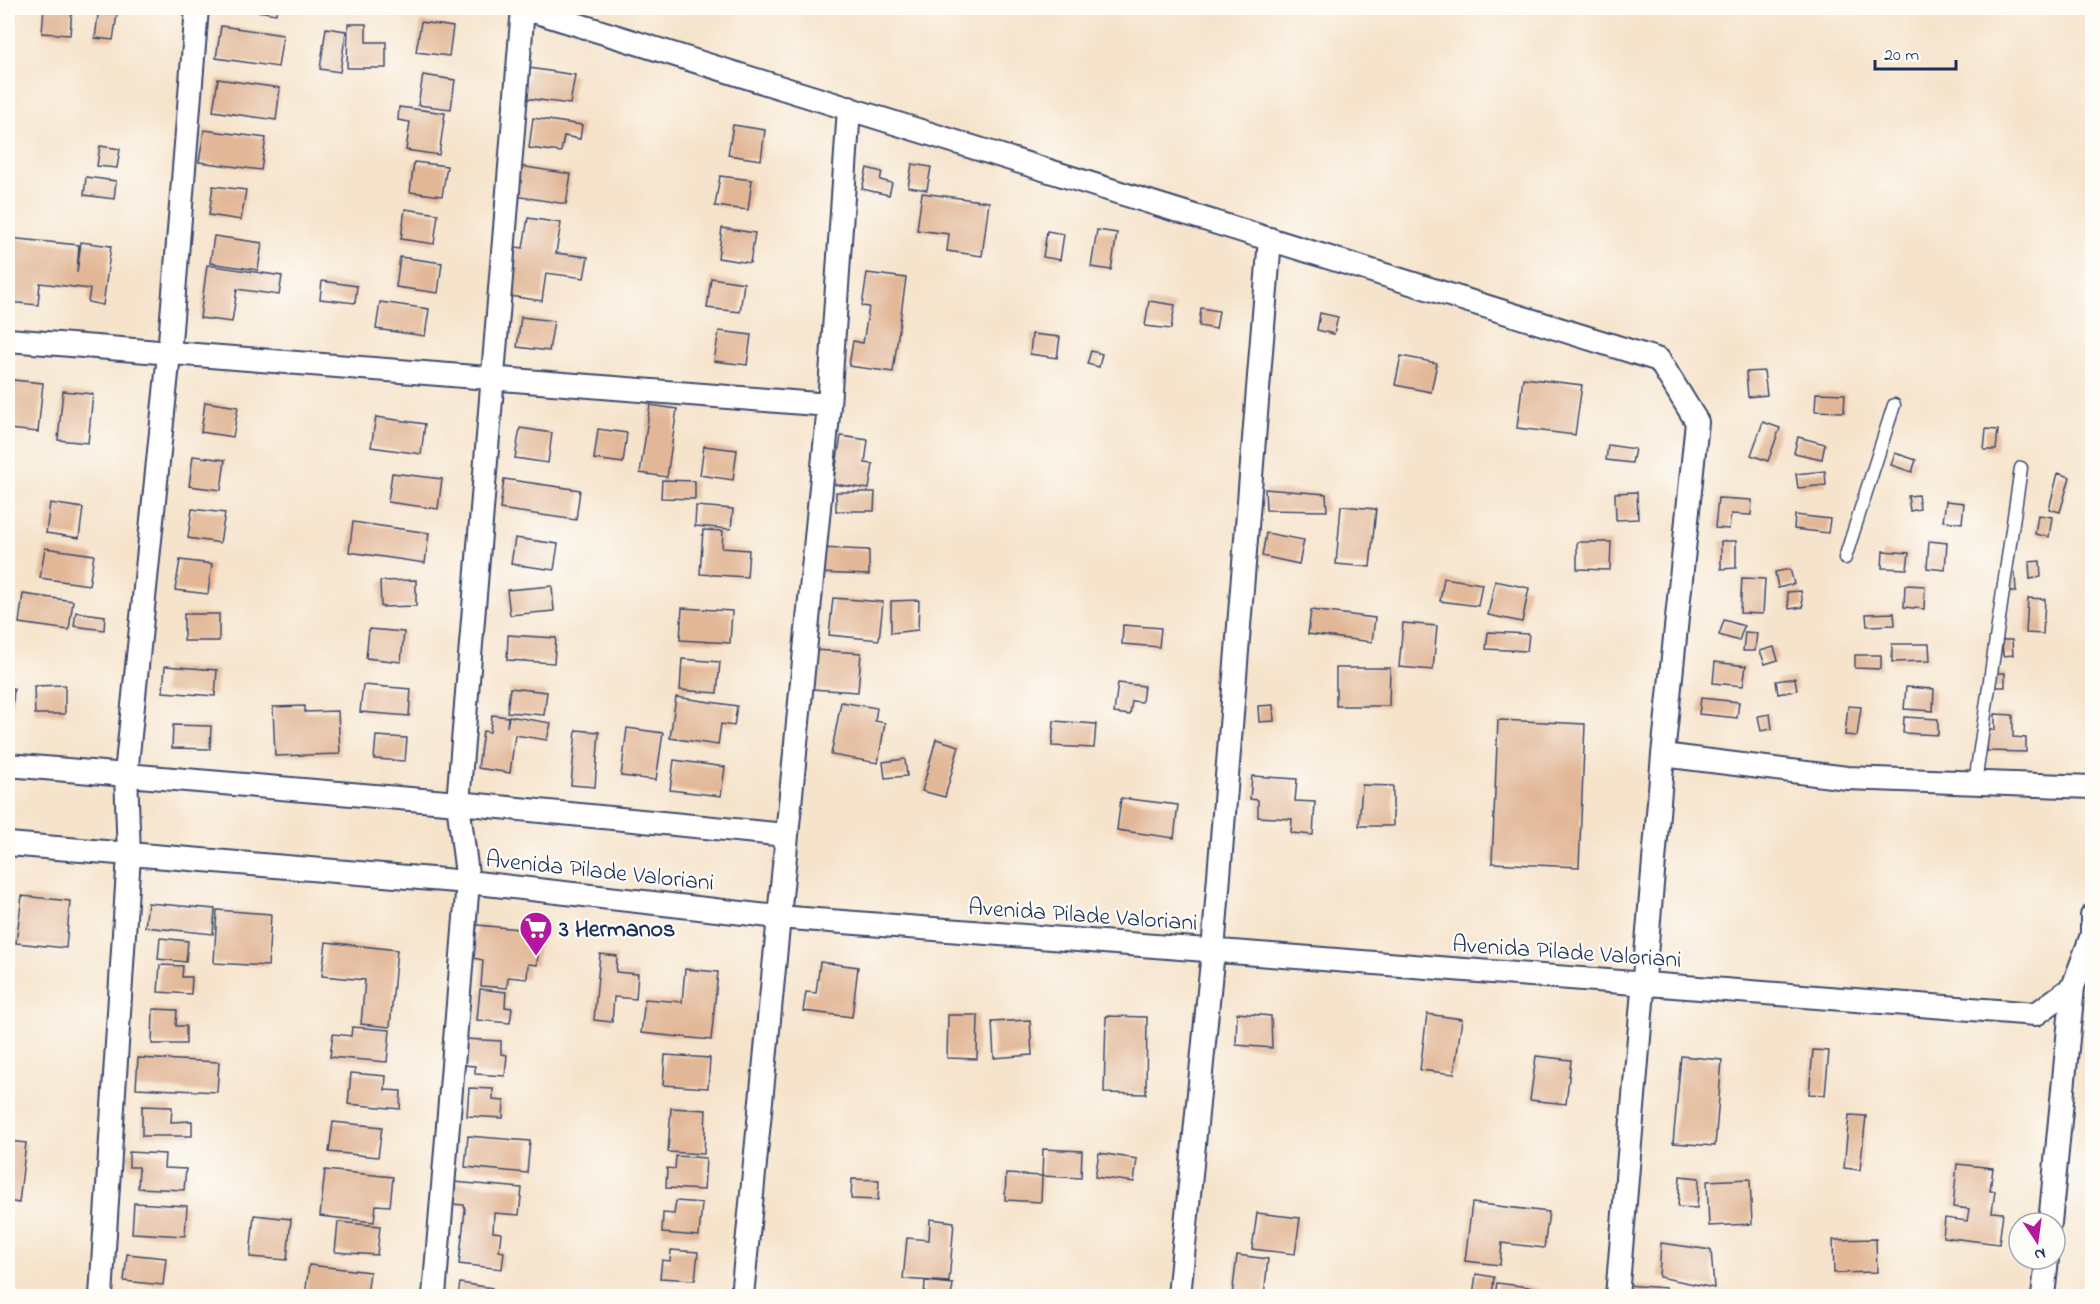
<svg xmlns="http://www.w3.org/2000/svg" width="2100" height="1304" font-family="'Indie Flower',sans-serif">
	<rect width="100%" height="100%" fill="#fdfcf7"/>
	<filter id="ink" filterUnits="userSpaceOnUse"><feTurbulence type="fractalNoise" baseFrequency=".0167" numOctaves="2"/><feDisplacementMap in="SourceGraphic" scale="12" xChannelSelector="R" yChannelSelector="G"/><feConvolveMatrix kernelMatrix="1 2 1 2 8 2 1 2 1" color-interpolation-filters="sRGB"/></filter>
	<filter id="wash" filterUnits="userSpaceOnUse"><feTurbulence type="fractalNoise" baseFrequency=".008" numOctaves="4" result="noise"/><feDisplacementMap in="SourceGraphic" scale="24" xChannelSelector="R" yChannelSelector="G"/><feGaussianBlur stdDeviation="1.35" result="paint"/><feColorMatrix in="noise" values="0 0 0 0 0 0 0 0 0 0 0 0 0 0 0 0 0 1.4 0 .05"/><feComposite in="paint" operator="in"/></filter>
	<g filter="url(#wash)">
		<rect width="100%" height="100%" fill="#f6e3cb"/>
		<g id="blocks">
			<path fill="#e2b797" d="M8,8H15L13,36L8,35Z
				M44,8H72L70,35L42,33Z
				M99,8H118L113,40L95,38Z
				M237,8H277L276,14Z
				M421,22L453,27L449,56L416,52Z
				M348,24H366V42H386V68H347Z
				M221,26L283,35L278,67L216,58Z
				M326,28L346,31L340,72L320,69Z
				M529,68L575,75L570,104L524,98Z
				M423,75L455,80L451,109L418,105Z
				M218,79L280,88L276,120L213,111Z
				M399,107L445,113L439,155L406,150L410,122L398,120Z
				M533,118L582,125L580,139L564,136L561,152L529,148Z
				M733,125L765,130L761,160L728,155Z
				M204,130L266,138L261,170L199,162Z
				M100,146L120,149L117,168L97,166Z
				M414,162L447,166L442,196L410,192Z
				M912,164L931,167L927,190L908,187Z
				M513,165L571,174L566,204L508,195Z
				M867,168L882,172L880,180L892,183L889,195L862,189Z
				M720,176L752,180L748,210L715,206Z
				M86,177L116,181L114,199L84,195Z
				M213,186L246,190L241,220L209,215Z
				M922,193L989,202L982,256L947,251L949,234L917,230Z
				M405,209L438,214L434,244L401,239Z
				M528,218L561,223L556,253L588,257L584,278L546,273L542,301L510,296L516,247L523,248Z
				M722,228L755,233L750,263L718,258Z
				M1097,230L1117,233L1111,270L1091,267Z
				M1047,231L1064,234L1060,260L1043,257Z
				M214,236L262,243L258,270L210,263Z
				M8,238L79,245L77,273L81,242L111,246L103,305L88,302L90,289L40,283L38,305L8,302Z
				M400,257L442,263L438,293L396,287Z
				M207,265L282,276L279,295L237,289L232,322L200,318Z
				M867,273L906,278L893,372L849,366L853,341L863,343L869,307L862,306Z
				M711,278L744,283L740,312L707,308Z
				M322,281L357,286L355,303L320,299Z
				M1149,301L1175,305L1171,329L1145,326Z
				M380,302L429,309L425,336L376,329Z
				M1201,308L1219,311L1216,329L1199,326Z
				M1320,313L1338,317L1334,334L1317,330Z
				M521,317L554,321L549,351L517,347Z
				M719,331L751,335L747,365L714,361Z
				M1032,334L1060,337L1057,358L1030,354Z
				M1091,351L1102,354L1099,367L1087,364Z
				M1401,356L1437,363L1431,392L1395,385Z
				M1764,371L1767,395L1748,397L1746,372Z
				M1523,378L1582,385L1575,435L1517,428Z
				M13,380L43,383L38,432L8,429Z
				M63,391L93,394L88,443L58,440Z
				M1816,393L1845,394L1844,412L1815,411Z
				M205,402L238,407L233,437L201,432Z
				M650,405L677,409L667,477L640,473Z
				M376,417L425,424L421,454L371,447Z
				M1763,422L1780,428L1768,461L1751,455Z
				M520,428L552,433L548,463L515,458Z
				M598,429L627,433L623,463L594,459Z
				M1986,429L1998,430L1996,450H1984Z
				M841,436L868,440L865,463L873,464L869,489L833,484Z
				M1798,437L1825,444L1822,459L1794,453Z
				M1608,445L1635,449L1632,463L1606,460Z
				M704,446L737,450L733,480L700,475Z
				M1895,453L1916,460L1912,472L1891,465Z
				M193,456L225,460L221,490L189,486Z
				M1825,471L1826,485L1798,488L1796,474Z
				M392,473L442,479L438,509L388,502Z
				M2058,473L2070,477L2060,512L2049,509Z
				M504,479L580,490L576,520L500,509Z
				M662,480L695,481V499L661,498Z
				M1265,489L1326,494L1327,511L1266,510Z
				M836,492H875L874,511H836Z
				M1637,492L1638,519L1616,520L1615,493Z
				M1918,495L1920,509L1910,511L1908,496Z
				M1718,498L1752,500L1751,515L1731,514L1729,529L1715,528Z
				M1946,501L1964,503L1962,523L1943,521Z
				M50,503L83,508L79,538L46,533Z
				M696,506L733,509L731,529L695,526Z
				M1341,506L1376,509L1370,567L1336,564Z
				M192,509L225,513L220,543L188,538Z
				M1795,515L1830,519L1828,533L1794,529Z
				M2038,515L2052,517L2049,537L2035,534Z
				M353,522L429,533L425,563L349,552Z
				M703,530L723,531L722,548L749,550L747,577L700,574Z
				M1266,533L1304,540L1299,564L1262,556Z
				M515,538L558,544L554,570L511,564Z
				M1721,541H1736V568L1721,569Z
				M1929,541L1947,543L1945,570L1927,568Z
				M1577,542H1611L1610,570L1577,569Z
				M45,548L94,555L89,585L40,578Z
				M819,548L869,550V575L818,573Z
				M1883,551L1909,553L1907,569L1882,568Z
				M180,560L212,564L208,594L175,590Z
				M2040,561L2041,577L2030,579L2029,562Z
				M1790,569L1794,584L1778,588L1775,572Z
				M2002,573H2015L2016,592H2002Z
				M1444,578L1482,584L1478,606L1440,601Z
				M1742,578L1765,579L1763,614L1740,613Z
				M416,580V606L381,607L380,581Z
				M1495,581L1529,588L1522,622L1488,615Z
				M1905,585L1925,586L1924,609L1904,607Z
				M552,586L554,611L510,615L507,590Z
				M1801,591L1803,607L1789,609L1787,592Z
				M23,594L73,601L69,630L19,623Z
				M833,598L883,602L879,640L829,635Z
				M2028,598L2045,599L2043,634L2026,633Z
				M919,600L918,630L891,633V601Z
				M682,608L732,611L730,643L680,640Z
				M1311,610L1375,618L1372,642L1308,634Z
				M76,612L105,616L104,630L74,626Z
				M1894,613L1895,625L1867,626L1866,614Z
				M184,614H219V641H184Z
				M1724,620L1744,626L1739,641L1719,635Z
				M1403,623L1437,626L1433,670L1399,667Z
				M1123,625L1161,628L1159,647L1122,644Z
				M369,629L404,632L401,662L366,658Z
				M1488,632L1529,634L1527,651L1486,649Z
				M1745,632L1757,633L1755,651H1743Z
				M508,635L556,638L554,663L507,660Z
				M2002,640H2012L2013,655L2003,656Z
				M1892,644H1929L1930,661L1892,662Z
				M1774,647L1778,660L1765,664L1760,651Z
				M814,650L861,653L858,692L811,689Z
				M1855,655H1881V669L1855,668Z
				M682,659L720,662L717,693L680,690Z
				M1715,662L1746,666L1743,686L1713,683Z
				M165,666L217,670L215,696L163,692Z
				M1336,668H1390L1389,706H1336Z
				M1994,673H2005V687H1994Z
				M1795,678L1797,690L1778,694L1776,681Z
				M1118,683L1144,686L1142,702L1132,701L1130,715L1114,713Z
				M65,685V714H35L34,686Z
				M363,685L411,689L409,716L360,712Z
				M1906,687L1934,689L1933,711L1904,709Z
				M8,688L14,689L11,724H8Z
				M510,688L547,692L544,715L507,712Z
				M676,697L737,706L734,726L721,724L718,745L670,738Z
				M1701,698L1739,702L1737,718L1699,714Z
				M841,702L877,708L875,721L885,723L878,763L831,755Z
				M1273,705L1274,721L1259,722L1258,706Z
				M305,706V712L338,711L340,754L275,756L273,707Z
				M1848,706L1861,707L1857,736L1845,735Z
				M1770,714L1772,729L1761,731L1758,716Z
				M1995,714L2013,715V737L2026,738V752L1987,751L1988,730H1995Z
				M492,715L508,717L507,727L509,716L551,723L547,740L515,735L510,773L478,768L483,731L490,732Z
				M1904,717L1938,719V735L1903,733Z
				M1498,720L1585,724L1579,867L1492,863Z
				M1054,721L1096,724L1094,748L1052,746Z
				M173,725L211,726L210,749L172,748Z
				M627,728L663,733L656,780L621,776Z
				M576,730L599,732L595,787L571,785Z
				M376,736L407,738L405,761L374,759Z
				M936,739L959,746L945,797L922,791Z
				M905,759L907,776L885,778L883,762Z
				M674,760L725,767L721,796L670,790Z
				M1252,776L1297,779L1295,801L1315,802L1313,835L1291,833L1292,819L1258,817V800L1250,799Z
				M1362,785L1393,786V826H1359Z
				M1121,798L1178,805L1174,838L1117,830Z
				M22,896L70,901L66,948L16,943Z
				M148,903L215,909L213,934L145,927Z
				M217,910L271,914L268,966L214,963Z
				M477,925L540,931L537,965L528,964L527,979L508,977L507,988L481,986L483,960L473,958Z
				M160,938L188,941L186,962L158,959Z
				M326,942L397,950L390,1027L361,1024L365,980L322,976Z
				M600,954L617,956L616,972L638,974L636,999L614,997L612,1022L594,1020Z
				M820,962L858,967L852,1017L803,1011L806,992L816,993Z
				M160,965L183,966L182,977H192L191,994L158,992Z
				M685,969L718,972L711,1040L641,1033L645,999L682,1002Z
				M480,989L506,992L505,1007L512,1008L510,1023L477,1020Z
				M153,1009L177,1010L176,1026H186V1044H152Z
				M1237,1013L1271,1016L1272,1048L1236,1045Z
				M1427,1014L1462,1019L1454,1074L1420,1070Z
				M948,1015H978L977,1059L947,1058Z
				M1106,1016L1147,1017L1146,1094L1104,1093Z
				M1030,1020L1032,1055L994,1058L992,1022Z
				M352,1027L390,1030L387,1062L330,1057L333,1034L351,1036Z
				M465,1039L501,1041V1054L507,1055L505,1076L475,1074V1066L463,1065Z
				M1813,1050L1829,1051L1825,1095L1809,1094Z
				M665,1055L710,1058L708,1088L663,1085Z
				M1536,1056L1571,1060L1566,1104L1530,1100Z
				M1681,1056L1722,1060L1715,1146L1673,1143Z
				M138,1058L219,1062L217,1092L136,1088Z
				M351,1073L386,1076L385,1090L401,1091L400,1109L348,1104Z
				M469,1088L493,1089V1100L504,1101L503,1118L467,1116Z
				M142,1106L172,1107L171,1122L192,1121V1136H142Z
				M671,1108L706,1110L704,1154L668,1152Z
				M1849,1115L1866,1116L1860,1170L1844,1168Z
				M333,1122L382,1127L378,1157L329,1152Z
				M468,1136L530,1141L527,1173L465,1167Z
				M8,1141L26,1143L19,1203L8,1201Z
				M1043,1149L1082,1151L1081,1178L1042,1176Z
				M129,1152L165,1154L164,1168L186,1169L184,1190L138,1188L139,1167H129Z
				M1099,1153L1137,1159L1134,1182L1095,1177Z
				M676,1156L706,1158L704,1190L666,1188L667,1168L675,1169Z
				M1957,1164L1993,1168L1990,1191H1995L1992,1212L2003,1213L1999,1244L1943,1237L1945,1218L1967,1221L1969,1209L1953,1207Z
				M325,1170L393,1177L390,1206L376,1205L374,1222L320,1216Z
				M1006,1174L1042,1176L1041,1202L1005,1200Z
				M1680,1176L1699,1178L1697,1208L1678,1207Z
				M852,1179L879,1180L878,1200L851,1199Z
				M1750,1179L1752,1224L1709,1226L1707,1181Z
				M453,1182L522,1188L519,1215L494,1213L493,1232L501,1233L499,1251L504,1252L502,1269L459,1264L465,1210L464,1205L451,1204Z
				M676,1201L702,1203L699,1236L662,1233L663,1213L674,1214Z
				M134,1203L187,1206L185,1236L132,1233Z
				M1472,1203L1549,1212L1544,1248L1502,1243L1500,1265L1465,1261Z
				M1257,1213L1300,1218L1295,1254L1252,1249Z
				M254,1215L291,1219L287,1260L250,1257Z
				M930,1219L954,1222L949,1282L903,1279L907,1238L929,1240Z
				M338,1222L380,1226L377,1255L335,1252Z
				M1876,1239L1877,1272L1834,1273L1833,1240Z
				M1661,1243L1711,1250L1714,1288L1659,1277Z
				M671,1250L698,1252L695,1280L660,1278L662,1260L670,1261Z
				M127,1254L166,1258L163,1285L124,1281Z
				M1237,1255L1268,1259L1264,1296H1232Z
				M309,1265L370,1272L367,1296H305Z
				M1476,1274L1494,1277L1492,1296H1473Z
				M925,1281L953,1284L951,1296H924Z
				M460,1283L492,1288L491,1296H458Z
				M1497,1283L1538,1288L1536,1296H1495Z
				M1625,1285L1666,1288V1296H1624Z"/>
		</g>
	</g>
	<g filter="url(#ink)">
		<use href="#blocks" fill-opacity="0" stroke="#3c4a6e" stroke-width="1.5"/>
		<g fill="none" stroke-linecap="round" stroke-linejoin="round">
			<g stroke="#3c4a6e" stroke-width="15">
				<path id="service" d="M1845,558L1894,405
					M1975,783L2021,468"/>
			</g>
			<g stroke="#3c4a6e" stroke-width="26">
				<path id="minor" d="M524,8L1659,360L1697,422L1663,755L1617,1296
					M8,340L829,405
					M1663,755L1847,778L2092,787
					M8,765L458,803L786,835
					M8,844L468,882L778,917L2036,1014L2073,987L2092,935V916
					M2050,1223L2073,987
					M101,1296L129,855L126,774L169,354L197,8
					M434,1296L468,882L458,803L523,8
					M742,1296L829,405L849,108
					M1179,1296L1213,951L1270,239
					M2043,1296L2047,1259"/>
			</g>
			<use href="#service" stroke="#fff" stroke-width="12"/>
			<use href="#minor" stroke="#fff" stroke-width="22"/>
		</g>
	</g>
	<defs>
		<g id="supermarket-pin" transform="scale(1.725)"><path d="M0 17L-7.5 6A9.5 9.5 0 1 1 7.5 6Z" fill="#b5179e" stroke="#fdfcf7"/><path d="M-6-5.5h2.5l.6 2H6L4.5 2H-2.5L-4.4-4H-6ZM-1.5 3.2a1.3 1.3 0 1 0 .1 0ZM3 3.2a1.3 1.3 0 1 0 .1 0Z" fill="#fff"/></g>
	</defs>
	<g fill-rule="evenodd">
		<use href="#supermarket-pin" x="536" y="928"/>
	</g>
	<g text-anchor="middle" stroke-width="4.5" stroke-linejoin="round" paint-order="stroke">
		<g font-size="24" fill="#1b2f5e" stroke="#fdfcf7">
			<text transform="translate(600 870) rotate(6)" y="8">Avenida Pilade Valoriani</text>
			<text transform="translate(1083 914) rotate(4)" y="8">Avenida Pilade Valoriani</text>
			<text transform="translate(1567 951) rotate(4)" y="8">Avenida Pilade Valoriani</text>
		</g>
		<g font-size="24" font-weight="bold" fill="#1b2f5e" stroke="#fdfcf7" text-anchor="start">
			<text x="559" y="936">3 Hermanos</text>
		</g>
	</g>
	<rect width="2100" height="1304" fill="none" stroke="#fdfcf7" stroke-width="30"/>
	<g transform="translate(2037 1241) rotate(167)"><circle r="28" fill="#fdfcf7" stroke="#a3aaba" stroke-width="1.5"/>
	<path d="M0-4.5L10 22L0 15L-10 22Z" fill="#b5179e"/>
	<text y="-9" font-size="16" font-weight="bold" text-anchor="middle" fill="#1b2f5e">N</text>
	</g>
	<path d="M1875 60v9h81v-9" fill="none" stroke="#1b2f5e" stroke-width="3"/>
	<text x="1884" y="60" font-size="18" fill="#1b2f5e" stroke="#fdfcf7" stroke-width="4.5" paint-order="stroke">20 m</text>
</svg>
